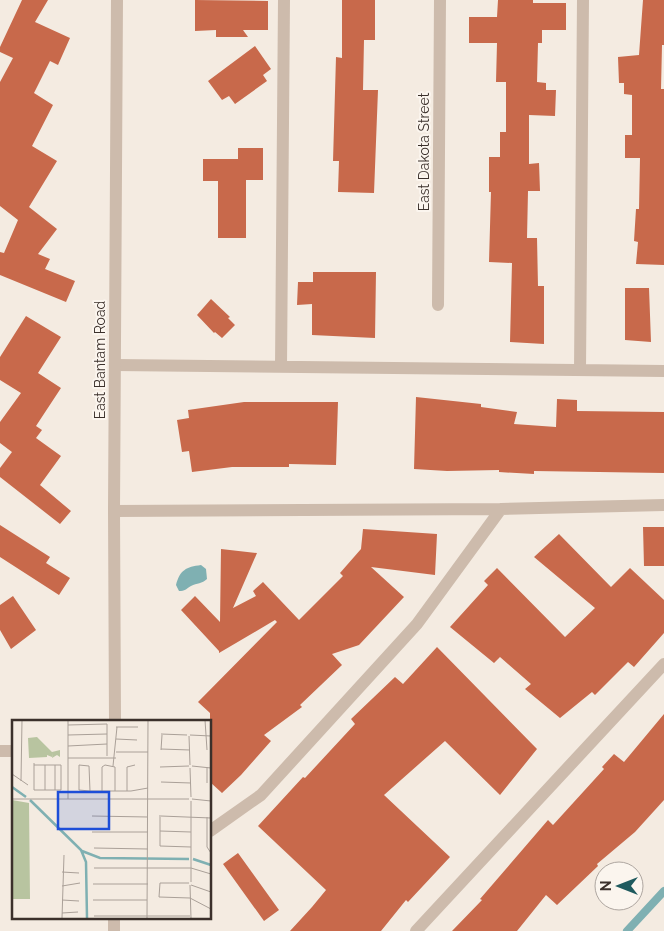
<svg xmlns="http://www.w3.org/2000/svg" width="664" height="931" font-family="Raleway,sans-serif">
	<rect width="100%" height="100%" fill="#f4ebe1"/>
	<path fill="#7fb0b2" d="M201,565L206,569L207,579C202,584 197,583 191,586C186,589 185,591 179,591L176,585C180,570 186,567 201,565Z"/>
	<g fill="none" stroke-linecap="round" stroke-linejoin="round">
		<path stroke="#7fb0b2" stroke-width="8" d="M627,931L664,891"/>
	</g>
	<path fill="#c8694b" d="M22,0H48L35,22L70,38L58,65L50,61L34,93L53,105L32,146L57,161L29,207L57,229L38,254L50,259L45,269L75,281L66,302L0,275V252L4,253L18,220L0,206V82L13,58L0,52V47Z
		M195,0L268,1V30H243L248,37H216V30L195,31Z
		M342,0H375V40H364L363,90H378L374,193L338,192L339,161H333L336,57L342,58Z
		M498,0H533V3H566V30H542V43H538L537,82L546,83V90H556L555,116L529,115V164L539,163L540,191H528L527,238H537L538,286H544V344L510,342L512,263L489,262L491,192H489V157H500V132H506V82H496L497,43H469V17H497Z
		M643,0H664V45H662L661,89H664V265L636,264L638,242L634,241L636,209H639L640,158H625V135H632V95L624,94V83H619L618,57L639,55Z
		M255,46L271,69L263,75L267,81L235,104L229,96L222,100L208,81Z
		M238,148H263V180H246V238H218V181H203V159H238Z
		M313,272H376L375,338L312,335V304L297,305L298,282H313Z
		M625,288H649L651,342L625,340Z
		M211,299L230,317L228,318L235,325L222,338L215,332L214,333L197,315Z
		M26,316L61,337L38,373L61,388L36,426L42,430L36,438L61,456L40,485L71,511L60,524L0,477V468L12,452L0,443V422L21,393L0,380V357Z
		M416,397L481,404V407L517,412L514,424L556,427L557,399L577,400V411L664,412V473L534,471V474L499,472V470L447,471L414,469Z
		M244,402H338L336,465L289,464V467H232L192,472L189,451L182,452L177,420L189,418L188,410Z
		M0,525L50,557L46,563L70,578L59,595L0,557Z
		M643,527H664V566H644Z
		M363,529L437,534L435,575L371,567L404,597L359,645L332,654L342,665L300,705L302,707L264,735L271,741L241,775L222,793L210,782V713L198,702L277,622L275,620L219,653V651L181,610L195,596L220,622L221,549L257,553L233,608L256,596L253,591L263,582L299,620L343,576L340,573L361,549Z
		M559,534L611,587L630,568L664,600V633L634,667L628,662L595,695L592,692L560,718L525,689L531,684L500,657L494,663L450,627L488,585L484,581L497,568L565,637L595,608L534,557Z
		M13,596L36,630L11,649L0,630V605Z
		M437,647L537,749L500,795L445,741L384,795L450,857L408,902L406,900L381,931H290L312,907L326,890L258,826L303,777L305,778L355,724L351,719L395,677L403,684Z
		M664,714V800L635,832L597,864L598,866L557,905L546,895L517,931H452L482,900L480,899L548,820L553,825L604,769L602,767L614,754L624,762Z
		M238,853L279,910L264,921L223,864Z"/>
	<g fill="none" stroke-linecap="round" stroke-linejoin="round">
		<path stroke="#cdbbac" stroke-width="12" d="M115,365L664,371
			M281,367L284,0
			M580,370L583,0
			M114,511L501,509L664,505
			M210,831L261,795L417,624L501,509
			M416,931L664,664"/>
		<path stroke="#cdbbac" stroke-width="12" d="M438,305L440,0
			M115,721L114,511L117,0
			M0,751H14
			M114,931V917"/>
	</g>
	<g text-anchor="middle" stroke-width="4" stroke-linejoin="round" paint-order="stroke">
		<g font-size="14" fill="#3b302b" stroke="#fbf5ee">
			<text transform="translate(424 152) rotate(-90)" y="5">East Dakota Street</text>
			<text transform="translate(100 360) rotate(-90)" y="5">East Bantam Road</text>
		</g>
	</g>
	<g transform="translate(12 720)">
		<rect width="199" height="199" fill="#f4ebe1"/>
		<path d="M25,17L40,32L48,30V37L45,35L40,38L41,33L40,37L35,35V37L17,38L16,18ZM0,80L17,83L18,179H0Z" fill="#b8c4a0"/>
		<path fill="none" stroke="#7fb0b2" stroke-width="2.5" d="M0,67L14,77M18,80L69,130L74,142L75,198M70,131L88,138L177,139M181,139L199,145"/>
		<path fill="none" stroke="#aaa098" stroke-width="1" d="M193,0L195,30M56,5L95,4V36M104,7H126M149,14L175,15M56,15L95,14M178,15L199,16M177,16L178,45M104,19L125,20M56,26L95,24M149,29L178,30M149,30L150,15M104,32H136M56,38H104M22,45H49V70H22V43M43,45V70M101,46L105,7M180,46L199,48M148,47L177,46M195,47V63M178,48L179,77M0,54L16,65M9,61L10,0M149,62L179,63M33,70V45M78,71L77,46L67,45V70L78,71H119L136,68M90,71V47L93,45L103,47V71M115,71V47L123,45M0,79H177M56,79V0M180,79L199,81M148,95V126L179,127M80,96L136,97M149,96L199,98M195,97V127L199,133M148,111L179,112M80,112H136M82,128L136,129M82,148H179L199,154M50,152L67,153M179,162V81M177,163H148L147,177L178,178L199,189M81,164H136M178,165L179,198M179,165L199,172M50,166L68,163M50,180L67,181M81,180H135M50,193L66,192M82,196H178M50,198L52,135M135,198L136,0"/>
		<path fill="#1d4ed8" fill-opacity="0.15" stroke="#1d4ed8" stroke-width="2.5" d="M46,72H97V109H46Z"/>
		<rect width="199" height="199" fill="none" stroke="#3b302b" stroke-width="2.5"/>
	</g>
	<g transform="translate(619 886) rotate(270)"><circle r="24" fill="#fbf5ee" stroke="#aea6a0"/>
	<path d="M0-4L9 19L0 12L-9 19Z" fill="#1f5a5e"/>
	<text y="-8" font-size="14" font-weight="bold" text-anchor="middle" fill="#3b302b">N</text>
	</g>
</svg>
